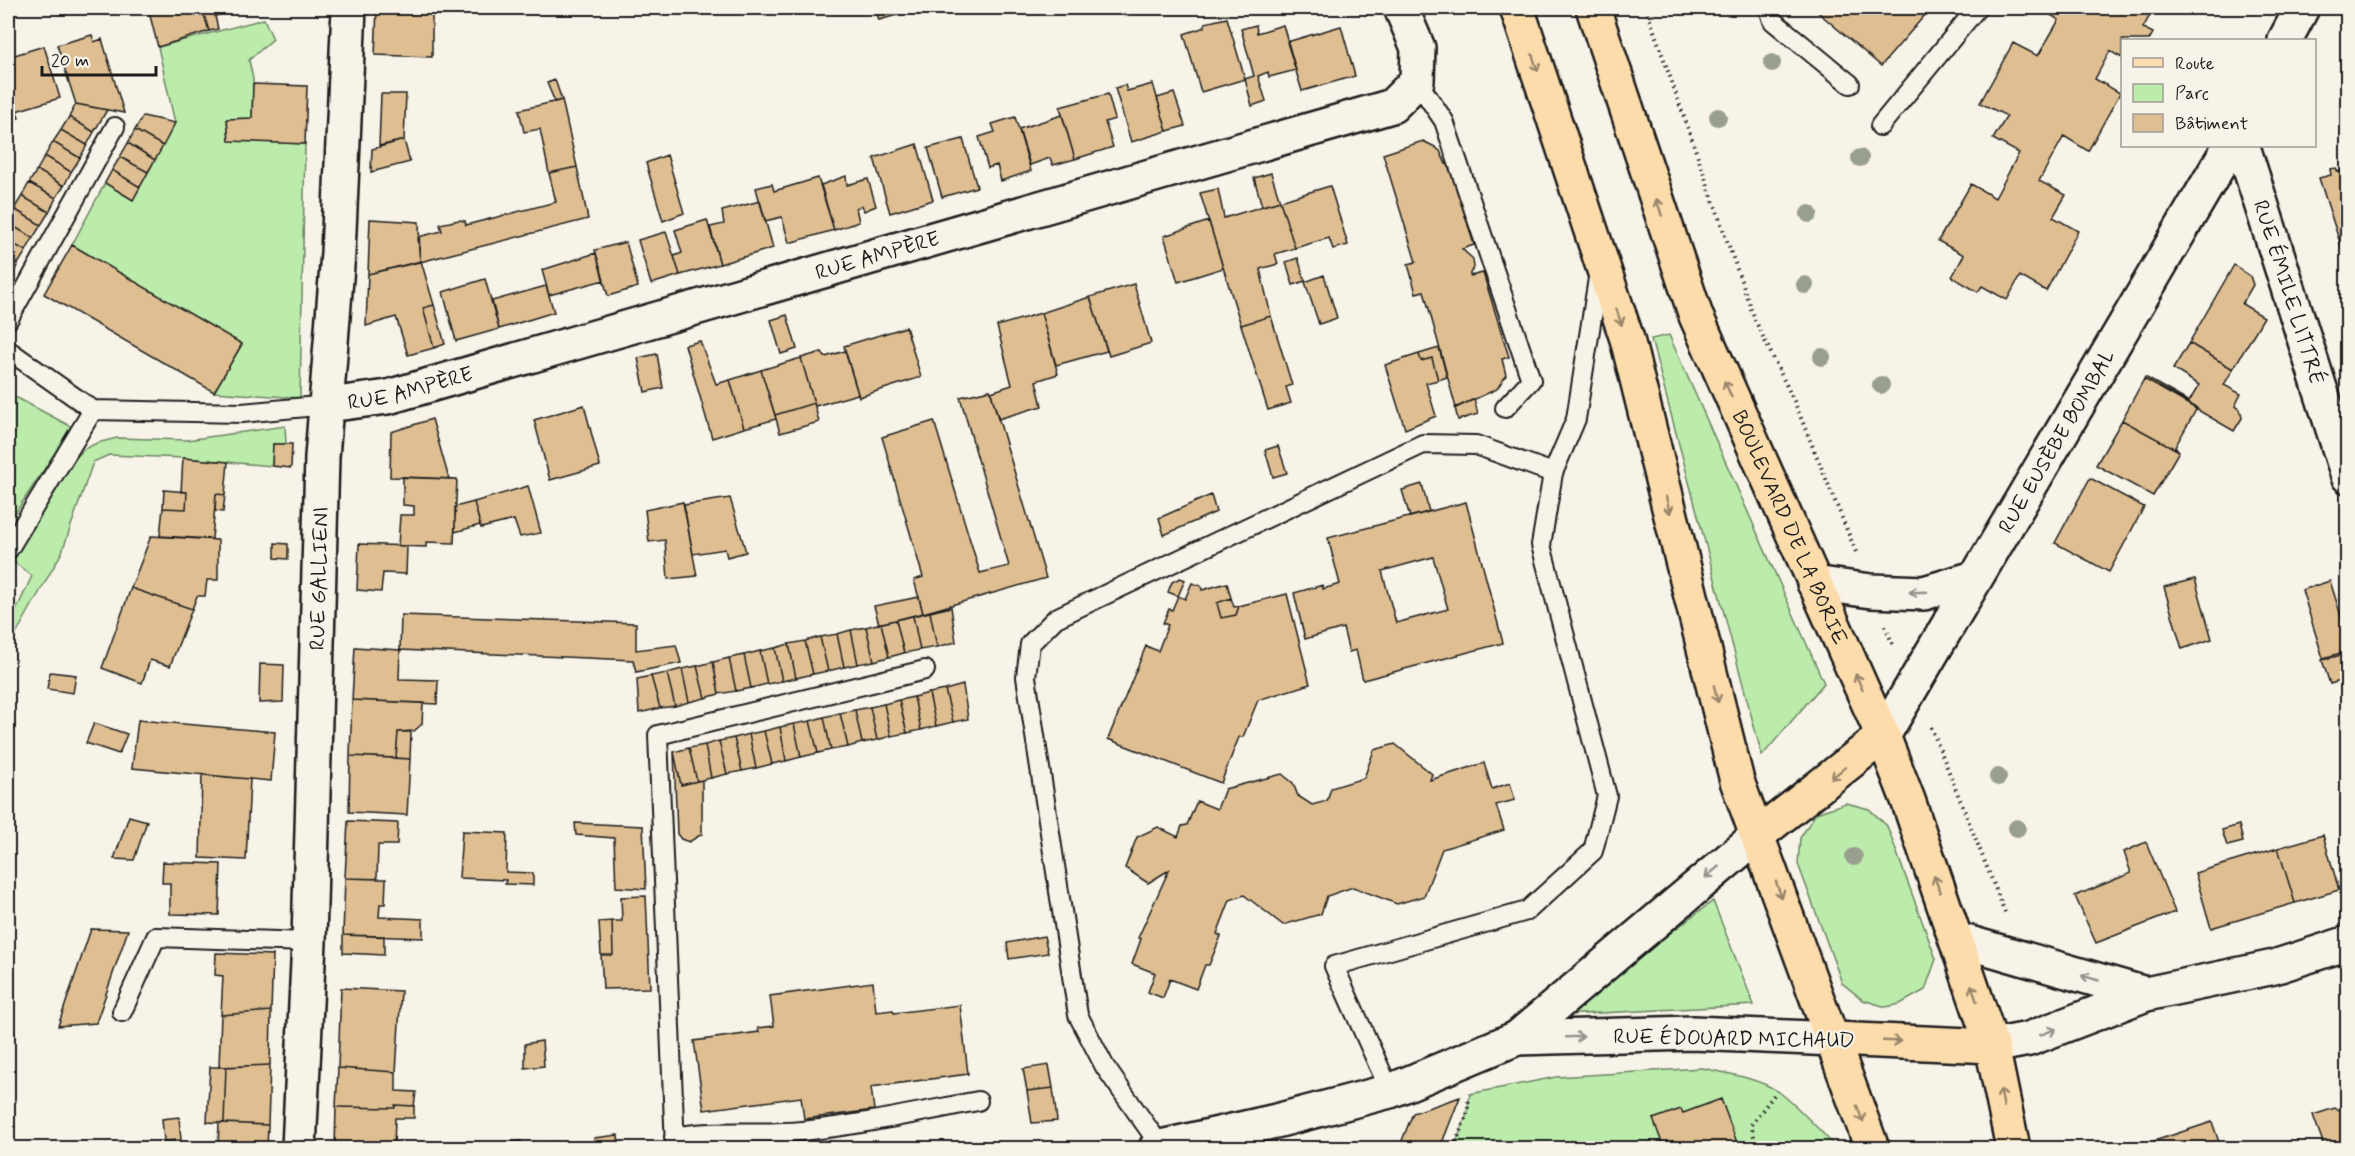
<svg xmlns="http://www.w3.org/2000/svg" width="2355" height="1156" font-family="Mynerve,sans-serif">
	<rect width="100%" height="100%" fill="#f7f3e8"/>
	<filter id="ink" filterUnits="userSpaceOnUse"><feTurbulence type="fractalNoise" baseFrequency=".0167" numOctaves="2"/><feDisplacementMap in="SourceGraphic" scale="12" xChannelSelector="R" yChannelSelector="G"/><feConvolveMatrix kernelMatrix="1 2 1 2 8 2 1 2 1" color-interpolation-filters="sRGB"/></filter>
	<g filter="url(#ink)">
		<path fill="#bbecab" stroke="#6c8464" stroke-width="1.5" d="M264,19L273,39L249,60L253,79L252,118L227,119L229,140L305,144L300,398L214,392L242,344L72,245L105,183L133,200L175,123L158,47Z
			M1669,335L1824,683L1762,756L1651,339Z
			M8,393L72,427L8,524Z
			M285,426L286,444H273L272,466L183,458L109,455L93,462L62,552L8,648V628L32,576L11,560L73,461L84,449L97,443L117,438L187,440Z
			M1846,803L1869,809L1887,826L1936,959L1925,990L1900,1004L1886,1007L1863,1000L1842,983L1798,864L1800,838L1816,813Z
			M1713,901L1754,1005L1561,1015Z
			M1702,1068C1726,1073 1758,1078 1779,1092C1800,1108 1818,1129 1837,1148H1454L1467,1114L1470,1094L1556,1077Z"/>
		<path fill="#dfbf92" stroke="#1c1c1c" stroke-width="1.5" fill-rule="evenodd" d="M148,8H202L209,31L158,47Z
			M202,8H243L215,16L218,29L209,31Z
			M377,8H432V57L375,55Z
			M875,8H922L879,20Z
			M1813,8H1931L1881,66Z
			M2052,8H2154L2143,28L2153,33L2149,40H2122V58L2110,51L2095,79L2120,93L2088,151L2064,136L2039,181L2066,195L2053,217L2078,231L2046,291L2020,276L2007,300L1982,286L1978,292L1952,277L1964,255L1938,241L1971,184L1995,198L2019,153L1993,139L2007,116L1980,103L2013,43L2038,56L2059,20L2049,14Z
			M1227,18L1245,79L1201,92L1184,34L1205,27V23Z
			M1256,25L1257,33L1283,25L1296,70L1269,77L1268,72L1258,76L1266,101L1252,106L1245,79L1254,76L1241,29Z
			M1341,26L1355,76L1302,91L1287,42Z
			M92,35L94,42L102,39L124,113L76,104L57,45Z
			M44,46L60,98L16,111L8,82V57Z
			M555,80L562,100L555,102L547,83Z
			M8,82L19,118L8,121Z
			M253,84L307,86L305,144L229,141L227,119L252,118Z
			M1153,84L1167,131L1131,142L1115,88L1125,85L1127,91Z
			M1174,93L1185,126L1167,131L1157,98Z
			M381,94H406L404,140L379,146Z
			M1108,94L1115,119L1105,122L1113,147L1075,159L1060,107Z
			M562,100L577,167L549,173L540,129L524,132L519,110Z
			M76,104L107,110L94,132L69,117Z
			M1062,115L1075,159L1053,165L1050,158L1030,165L1019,129Z
			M143,116L175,123L163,146L135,130Z
			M69,117L94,132L87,145L61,130Z
			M1015,117L1031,171L1001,181L997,165L988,168L979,137L995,132L992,124Z
			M61,130L87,145L80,158L53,142Z
			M135,130L163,146L155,160L128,143Z
			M963,139L977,187L942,197L928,148Z
			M404,140L410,162L371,172L372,149Z
			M1423,141L1435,147L1440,151L1446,164L1450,163L1474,245L1462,249L1473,259L1474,268L1470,273V276L1483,273L1509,357L1502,359L1506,375L1497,389L1456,408L1424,291L1416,293L1408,264L1416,262L1383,154Z
			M53,142L80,158L71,172L45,156Z
			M128,143L155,160L148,172L120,157Z
			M917,144L933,200L890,213L874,158Z
			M667,155L684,213L663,221L646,163Z
			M45,156L71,172L64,186L37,170Z
			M120,157L148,172L140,187L112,170Z
			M577,167L588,219L420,262L418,237L442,231L440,224L459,220L465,221L466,225L556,202L549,173Z
			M2336,168L2338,172L2345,170L2348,177V248L2342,249L2319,178L2331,175L2330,169Z
			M37,170L64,186L56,198L29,183Z
			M112,170L140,187L133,200L105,183Z
			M1271,173L1280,201L1262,206L1254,178Z
			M846,176L847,185L868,179L876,206L864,211L862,205L856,208L859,222L834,230L821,185Z
			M818,178L834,230L789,243L782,217L765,221L756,188L772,184L774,191Z
			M29,183L56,198L49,212L22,196Z
			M1330,186L1348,245L1333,249L1329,238L1295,248L1280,201Z
			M1218,189L1224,218L1280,201L1295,248L1275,254L1278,264L1260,269L1271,316L1241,325L1200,193Z
			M22,196L49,212L41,225L14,209Z
			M760,201L773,248L720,264L710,227L724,224L722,211Z
			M14,209L41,225L33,238L8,223Z
			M370,219L419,222L420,262L368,274Z
			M707,220L720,264L680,275L674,256L682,253L675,230Z
			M1209,221L1223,268L1178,282L1164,236Z
			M8,223L33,238L26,251L8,241Z
			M666,232L680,275L651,284L638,240Z
			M8,241L26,251L18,264L8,259Z
			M626,242L638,287L608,296L595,250Z
			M72,245L242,344L214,392L44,294Z
			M596,253L604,280L549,295L542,270Z
			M1298,258L1305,281L1293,285L1286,262Z
			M8,259L18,264L11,278L8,276Z
			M421,261L434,305L423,308L434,348L408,355L396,317L366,326L368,274Z
			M2234,265L2250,276L2253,285L2242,304L2264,317L2233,369L2189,343Z
			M1324,275L1337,318L1319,324L1305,282Z
			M485,279L499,329L456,341L443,292Z
			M1134,284L1151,343L1109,356L1090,297Z
			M546,286L554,312L499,329L492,301Z
			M1090,297L1107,351L1056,365L1041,313Z
			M434,305L445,344L434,348L423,308Z
			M1041,313L1058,374L1036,381L1042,406L998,419L991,392L1012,385L997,326Z
			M787,315L797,349L781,354L771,320Z
			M1271,316L1292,385L1286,387L1291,403L1268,410L1241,325Z
			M906,327L921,377L859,397L844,346Z
			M700,341L716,384L730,380L744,428L712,438L685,345Z
			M2189,343L2233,369L2224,385L2241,394L2235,406L2240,409L2242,418L2234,431L2144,379L2145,377L2189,402L2199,385L2173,369Z
			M1439,348L1447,377L1438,380L1432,358L1421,361L1419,354Z
			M845,351L858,394L815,406L801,358L822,352L825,357Z
			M657,354L663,388L645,392L638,358Z
			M1419,354L1421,361L1432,358L1438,380L1426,383L1436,416L1405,429L1385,365Z
			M801,358L814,403L775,415L761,370Z
			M761,370L776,419L744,428L730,380Z
			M2144,379L2197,408L2175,447L2179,451L2122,420Z
			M990,390L1046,578L923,613L914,580L923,577L882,437L934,421L980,573L1009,566L960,397Z
			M1474,399L1478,414L1458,420L1455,408Z
			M814,403L819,422L780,433L775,415Z
			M584,405L600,466L550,480L534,420Z
			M432,419L449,479L390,477L391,432Z
			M2122,420L2179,451L2153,496L2096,465Z
			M273,444H292L291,468L272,466Z
			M1278,446L1287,473L1273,477L1265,450Z
			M183,458L228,462L225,495L216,494L212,539L160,536L163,508L186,509L187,492H181Z
			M403,477L457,479L454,543L426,542V547L398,546L400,515H414V506L403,505Z
			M2090,478L2144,507L2109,572L2055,543Z
			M1422,484L1429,512L1410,517L1402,490Z
			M528,486L541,533L520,537L514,520L481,528L474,502Z
			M164,490L187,492L186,509L163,508Z
			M216,494L225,495L223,512L215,511Z
			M1211,495L1216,512L1164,535L1159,518Z
			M730,498L746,552L727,557L725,549L693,554L684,505Z
			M474,502L480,525L455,532V507Z
			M683,502L697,576L668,579L665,540L649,542L645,510Z
			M1466,502L1503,643L1363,680L1356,650L1349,652L1343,628L1305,639L1294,593L1323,585V589L1340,584L1328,538ZM1433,557L1448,609L1396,623L1382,571Z
			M151,536L218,540V580H207L205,596H197L192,609L131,588Z
			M275,543L288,544V559L275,558Z
			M359,544L407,546L406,574L383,573L381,592L357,590Z
			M1180,578L1185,580L1178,596L1168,592L1172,582Z
			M2195,579L2212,639L2182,649L2164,587Z
			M2330,581L2348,638V651L2323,658L2302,590Z
			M1192,583L1201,586L1202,590L1227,583L1231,598L1217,603L1221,618L1236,615L1239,606L1287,594L1310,684L1258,700L1243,737H1239L1221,783L1108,739L1146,646L1158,651L1168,625L1163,623L1169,609L1172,610L1178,596L1185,599Z
			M131,588L192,609L170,666L150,660L142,683L102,668Z
			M919,597L923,613L879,624L874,606Z
			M1231,598L1234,607L1239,606L1236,615L1221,618L1217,603Z
			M951,607L956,642L937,647L930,612Z
			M930,612L937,647L920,650L913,616Z
			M401,615L636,623V650L676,645L681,663L636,672L633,660L400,650Z
			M913,616L920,650L904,653L896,620Z
			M896,620L904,653L889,657L881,623Z
			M881,623L889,657L874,661L866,627Z
			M866,627L874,661L858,664L851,630Z
			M851,630L858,664L844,667L837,634Z
			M837,634L844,667L828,671L820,637Z
			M820,637L828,671L813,674L805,641Z
			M805,641L813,674L796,678L789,644Z
			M789,644L796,678L782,681L775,648Z
			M355,647L400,650L399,679L438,680L437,704L352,700Z
			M775,648L782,681L767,684L760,651Z
			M760,651L767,684L751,688L744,655Z
			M744,655L751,688L736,691L729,658Z
			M2341,655L2347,679L2330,684L2322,660Z
			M729,658L736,691L719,694L713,662Z
			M713,662L719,694L705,698L697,666Z
			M260,664L284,665L283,702L259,703Z
			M697,666L705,698L689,702L682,669Z
			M682,669L689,702L675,706L667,673Z
			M50,672L76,675L73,693L47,689Z
			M667,673L675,706L660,708L651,676Z
			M651,676L660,708L639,713L637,679Z
			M963,685L968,719L953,722L945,690Z
			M945,690L953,722L936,726L929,693Z
			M929,693L936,726L921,730L914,697Z
			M914,697L921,730L907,733L899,700Z
			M352,700L423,703L422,724L414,731L398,732L396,758L350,756Z
			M899,700L907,733L891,736L884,704Z
			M884,704L891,736L877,740L870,707Z
			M870,707L877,740L862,743L855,710Z
			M855,710L862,743L848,747L840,713Z
			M840,713L848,747L831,750L824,717Z
			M824,717L831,750L818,753L810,721Z
			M138,720L275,732L271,781L132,768Z
			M810,721L818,753L801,757L794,724Z
			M94,723L127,734L119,754L86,743Z
			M794,724L801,757L786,761L780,727Z
			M780,727L786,761L772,764L764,731Z
			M764,731L772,764L756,768L749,734Z
			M398,732H411L410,759L396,758Z
			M749,734L756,768L742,771L734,738Z
			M734,738L742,771L727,774L719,741Z
			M719,741L727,774L711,778L705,745Z
			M1395,744L1432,774L1430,780L1484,763L1492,789L1510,783L1515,800L1496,805L1504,830L1442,849L1424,896L1397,904L1353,887L1327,896L1321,914L1283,925L1244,895L1230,900L1217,934L1221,936L1209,965H1205L1196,989L1170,979L1163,998L1148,992L1155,973L1132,964L1141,939L1138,938L1169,870L1148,883L1125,868L1137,837L1158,827L1178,837L1182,826L1187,825L1197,801L1217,809L1225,789L1282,774L1293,783L1298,796L1312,805L1327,801L1331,788L1364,778L1374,750Z
			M705,745L711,778L697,781L689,748Z
			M689,748L697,781L681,785L674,752Z
			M674,752L681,785L702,780V834L689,842L681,839L677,834Z
			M350,756L410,759L407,815L349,812Z
			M202,775L250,779L246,860L200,858Z
			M129,816L147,821L134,860L114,859Z
			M348,821L398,823L397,845H378L377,879L345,878Z
			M575,823L643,826L646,889L616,887L614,838L576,835Z
			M2239,825L2243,842L2227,846L2222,830Z
			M462,831L507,833L506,872L533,873V885L505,884L506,880L459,878Z
			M2323,835L2339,890L2295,903L2278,848Z
			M2146,842L2175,912L2096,943L2075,896L2131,873L2124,852Z
			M2278,848L2295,903L2211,928L2195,873Z
			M163,862L221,864L219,915L170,914V883H162Z
			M345,878L386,879L385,904H380L379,917L423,919V938L343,935Z
			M646,896L650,988L603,989L601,955H613L612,921H622L621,897Z
			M612,921L613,955H601L599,922Z
			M91,929L128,930L96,1023L58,1026Z
			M343,935L384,936V955L343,953Z
			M1044,936L1048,953L1009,959L1007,943Z
			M216,953L273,955L271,1011L221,1015L223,976L215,975Z
			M873,982L876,1012L893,1010L894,1013L960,1005L968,1074L871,1087L874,1110L804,1119L801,1097L704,1110L694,1041L759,1032L758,1028L774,1026L770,996Z
			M341,988L401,991L396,1072L338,1068Z
			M271,1011L270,1065L219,1067L221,1015Z
			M542,1041L544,1066L525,1068V1044Z
			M270,1065L268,1125L224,1123L226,1067Z
			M1049,1065L1053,1088L1027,1091L1023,1069Z
			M210,1067H226L224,1123L207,1122Z
			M338,1068L396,1072V1091L416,1092L414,1106L395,1105V1108L336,1107Z
			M1053,1088L1057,1121L1032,1123L1027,1091Z
			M1460,1097L1440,1148H1399L1413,1113Z
			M1721,1099L1739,1148H1664L1653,1119L1681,1109L1683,1113Z
			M395,1105L414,1106V1118H395L394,1148H335L336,1107L395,1108Z
			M2335,1108L2339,1111L2348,1108V1148H2325L2313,1115Z
			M179,1117L181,1140L164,1141L162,1119Z
			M2212,1122L2221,1148H2140L2139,1146Z
			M219,1123L268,1125L267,1148H218Z
			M618,1135L619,1148H595L594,1138Z
			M521,1141V1148H479V1145Z
			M552,1142L553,1148H521V1147Z"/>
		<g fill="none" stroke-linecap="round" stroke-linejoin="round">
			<g stroke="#1c1c1c" stroke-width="22">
				<path id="lane" d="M1769,8L1773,21L1850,84
					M1417,81L1444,121L1531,380L1505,408
					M1880,126L1977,8
					M8,320L115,127
					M8,350L93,410L242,413L328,405
					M8,550L93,410
					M122,1012L156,937L309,942
					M1390,1091L1334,966L1527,911L1593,851L1607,796L1541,545L1553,473L1576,419L1599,272
					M674,1137C716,1129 759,1135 802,1131C861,1125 920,1112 978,1101
					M675,1148L658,735L925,670
					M1162,1148L1105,1067L1078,1015L1026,677L1030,644L1056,618L1423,444L1476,445L1553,473"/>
			</g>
			<g stroke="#1c1c1c" stroke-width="38">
				<g id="street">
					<path id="s1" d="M2238,146L2245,153L2348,476"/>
					<path id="s2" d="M328,405L388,397L1392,106L1417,81L1418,48L1401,8"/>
					<path d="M1517,1038L1693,1033L1834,1039"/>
					<path id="s3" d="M299,1148L309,942L322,457L338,253L349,8"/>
					<path d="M1156,1148L1276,1121L1390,1091L1517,1038L1758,835"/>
				</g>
			</g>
			<g stroke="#1c1c1c" stroke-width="38">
				<g id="secondary">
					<path d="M2285,40L2302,8"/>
					<path d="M1814,583L1871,591L1924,593L1974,578"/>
					<path id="s4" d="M1883,736L2230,146"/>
					<path d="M1956,939L2146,994"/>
					<path d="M1992,1046L2029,1039L2146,994L2274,967L2348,943"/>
				</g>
			</g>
			<g stroke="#1c1c1c" stroke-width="38">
				<g id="primary">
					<path d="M1517,8L1627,339L1737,781L1872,1148"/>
					<path id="s5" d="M1593,8L1696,316L1883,736L1908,800L1992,1046L2013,1148"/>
					<path d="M1758,835L1883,736"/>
					<path d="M1834,1039L1992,1046"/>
				</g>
			</g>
			<path stroke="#1c1c1c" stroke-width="4" stroke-dasharray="1.5 4.5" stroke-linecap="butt" d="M1646,8L1754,318L1794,401L1856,552
				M1885,626L1894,647
				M1931,727L2006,915
				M1454,1148L1467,1114L1469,1098
				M1757,1148L1751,1125L1777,1091"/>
			<use href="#lane" stroke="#f7f3e8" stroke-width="18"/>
			<use href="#street" stroke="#f7f3e8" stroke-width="33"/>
			<use href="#secondary" stroke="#f7f3e8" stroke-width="33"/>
			<use href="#primary" stroke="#fddcac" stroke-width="33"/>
		</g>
		<g fill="#999f8f">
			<circle cx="1772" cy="63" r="9"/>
			<circle cx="1718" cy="117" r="9"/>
			<circle cx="1860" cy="158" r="9"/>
			<circle cx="1809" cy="214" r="9"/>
			<circle cx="1805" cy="285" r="9"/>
			<circle cx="1822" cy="357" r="9"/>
			<circle cx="1881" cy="385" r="9"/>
			<circle cx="1998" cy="777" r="9"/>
			<circle cx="2017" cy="828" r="9"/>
			<circle cx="1854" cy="857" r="9"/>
		</g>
		<defs><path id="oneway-shaft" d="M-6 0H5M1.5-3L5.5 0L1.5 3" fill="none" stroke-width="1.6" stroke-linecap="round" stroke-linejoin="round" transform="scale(1.5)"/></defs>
		<g stroke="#98866b">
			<use href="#oneway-shaft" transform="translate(1535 63) rotate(72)"/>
			<use href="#oneway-shaft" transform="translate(1659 207) rotate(-108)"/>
			<use href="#oneway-shaft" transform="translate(1619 317) rotate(72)"/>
			<use href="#oneway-shaft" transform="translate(1728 389) rotate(-114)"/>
			<use href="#oneway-shaft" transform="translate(1668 505) rotate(76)"/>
			<use href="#oneway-shaft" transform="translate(1859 682) rotate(-114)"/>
			<use href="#oneway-shaft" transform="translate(1716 694) rotate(76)"/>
			<use href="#oneway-shaft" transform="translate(1838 773) rotate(141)"/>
			<use href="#oneway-shaft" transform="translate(1937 884) rotate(-109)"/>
			<use href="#oneway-shaft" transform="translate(1779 890) rotate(70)"/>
			<use href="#oneway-shaft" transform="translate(1974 993) rotate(-108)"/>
			<use href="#oneway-shaft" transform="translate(1892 1041) rotate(2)"/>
			<use href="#oneway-shaft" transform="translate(2002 1098) rotate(-101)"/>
			<use href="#oneway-shaft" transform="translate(1860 1114) rotate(70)"/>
		</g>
		<g stroke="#94928c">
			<use href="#oneway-shaft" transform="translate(1918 592) rotate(178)"/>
			<use href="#oneway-shaft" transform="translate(1712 872) rotate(140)"/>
			<use href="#oneway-shaft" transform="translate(2090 978) rotate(-164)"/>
			<use href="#oneway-shaft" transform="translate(2048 1032) rotate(-21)"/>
			<use href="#oneway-shaft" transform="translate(1575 1037) rotate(-2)"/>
		</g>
	</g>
	<g text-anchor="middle" stroke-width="4.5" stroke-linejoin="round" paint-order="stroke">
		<g font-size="21" fill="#1c1c1c" stroke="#f7f3e8">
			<text dy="7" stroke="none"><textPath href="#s2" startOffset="570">RUE AMPÈRE</textPath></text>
			<text dy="7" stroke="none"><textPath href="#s1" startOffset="156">RUE ÉMILE LITTRÉ</textPath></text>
			<text dy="7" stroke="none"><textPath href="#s2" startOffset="84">RUE AMPÈRE</textPath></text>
			<text dy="7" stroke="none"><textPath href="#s4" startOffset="342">RUE EUSÈBE BOMBAL</textPath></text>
			<text dy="7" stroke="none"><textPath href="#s5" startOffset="556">BOULEVARD DE LA BORIE</textPath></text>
			<text dy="7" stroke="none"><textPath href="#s3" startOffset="570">RUE GALLIENI</textPath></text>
			<text transform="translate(1734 1038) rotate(1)" y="7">RUE ÉDOUARD MICHAUD</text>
		</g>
	</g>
	<rect width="2355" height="1156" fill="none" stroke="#f7f3e8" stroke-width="30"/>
	<rect x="15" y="15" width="2325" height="1126" fill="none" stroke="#1c1c1c" stroke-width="2" filter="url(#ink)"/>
	<rect x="2121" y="39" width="195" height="108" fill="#f7f3e8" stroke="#9f9d96" stroke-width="1.5"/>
	<rect x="2133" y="58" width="30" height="9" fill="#fddcac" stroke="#9f9d96" stroke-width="1.5"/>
	<text x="2175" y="69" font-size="18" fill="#1c1c1c">Route</text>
	<rect x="2133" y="84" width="30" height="18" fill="#bbecab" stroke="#9f9d96" stroke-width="1.5"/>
	<text x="2175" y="99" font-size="18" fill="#1c1c1c">Parc</text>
	<rect x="2133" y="114" width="30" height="18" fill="#dfbf92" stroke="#9f9d96" stroke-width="1.5"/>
	<text x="2175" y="129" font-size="18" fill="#1c1c1c">Bâtiment</text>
	<path d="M42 66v9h114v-9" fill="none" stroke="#1c1c1c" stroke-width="3"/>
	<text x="51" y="66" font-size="18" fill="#1c1c1c" stroke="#f7f3e8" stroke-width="4.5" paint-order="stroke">20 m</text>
</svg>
